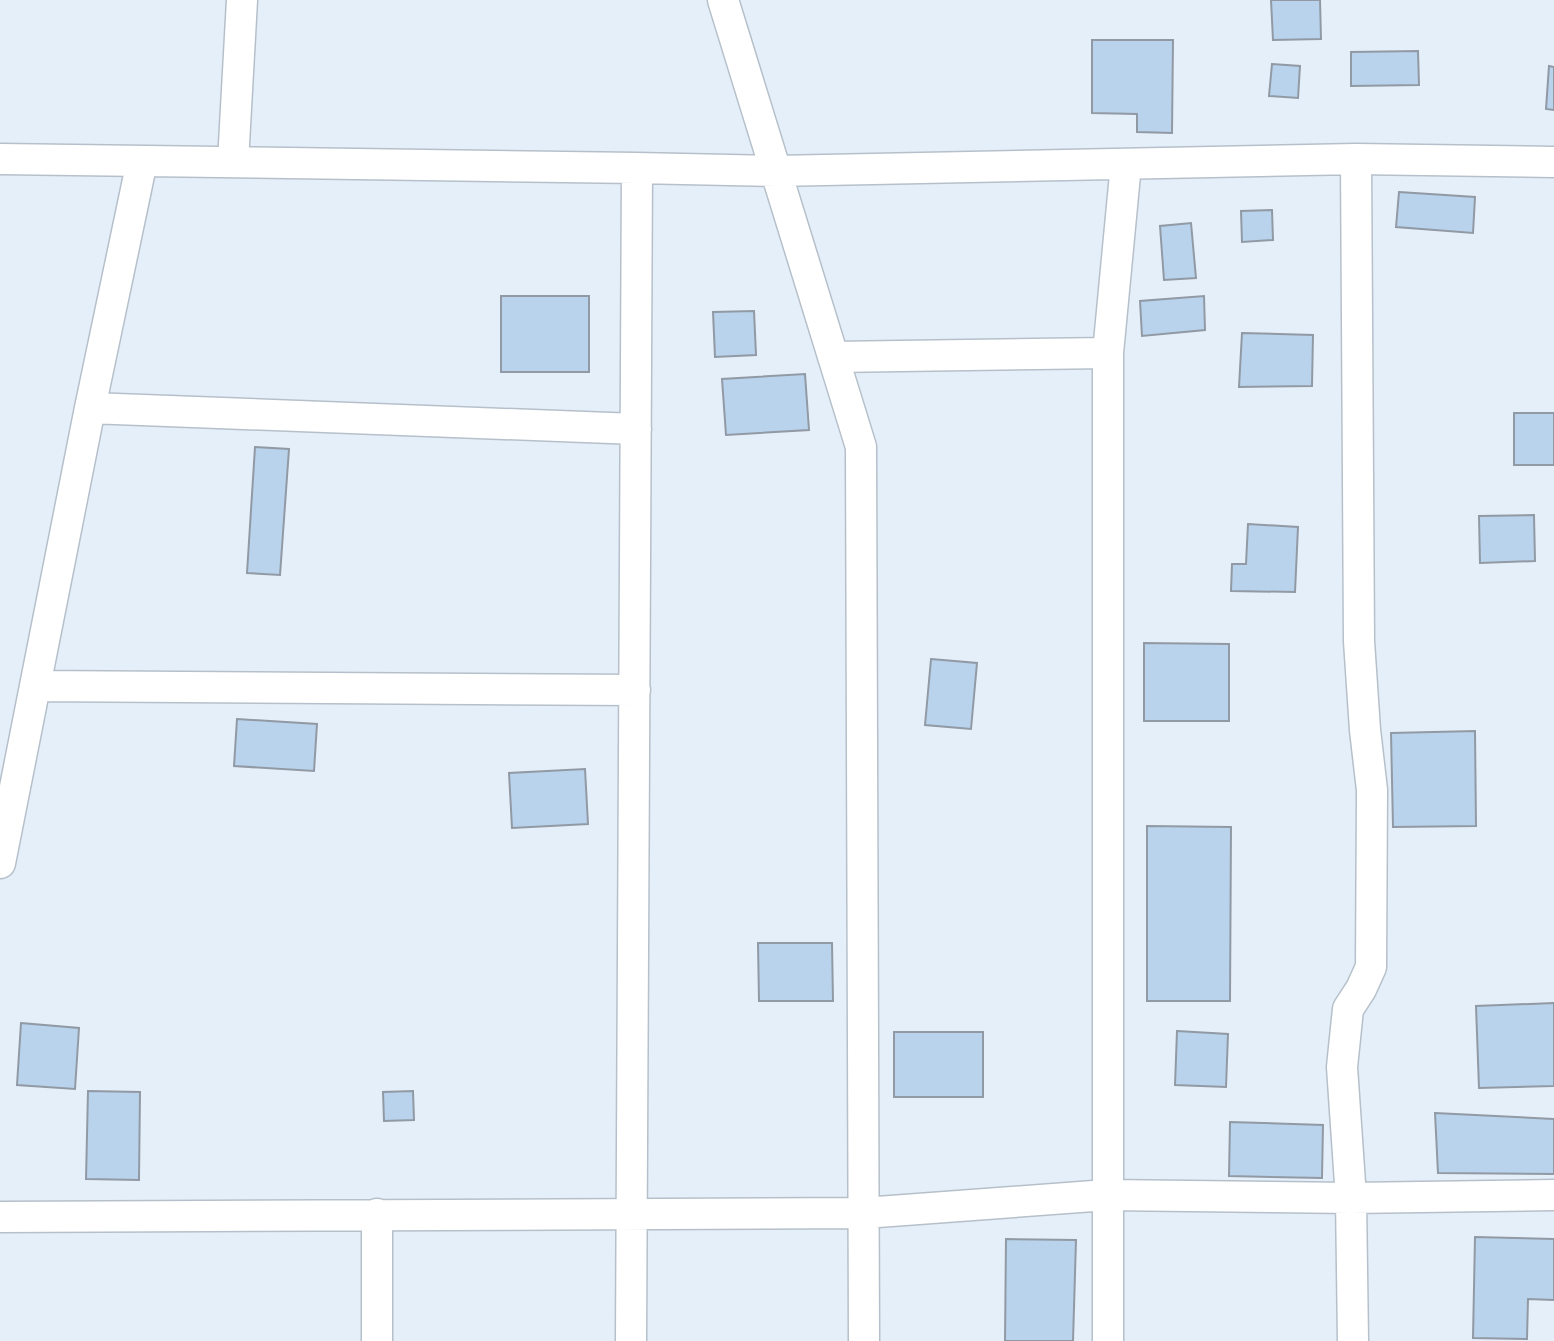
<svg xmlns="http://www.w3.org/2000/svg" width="1554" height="1341" font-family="Helvetica,sans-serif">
	<rect width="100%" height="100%" fill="#e5effa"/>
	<path fill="#b9d3ec" stroke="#919aa4" stroke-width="2" d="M1271,0H1320L1321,39L1273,40Z
		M1092,40H1173L1172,133L1137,132V114L1092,113Z
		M1418,51L1419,85L1351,86V52Z
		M1272,64L1300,66L1298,98L1269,96Z
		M1549,66L1554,67V110L1546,109Z
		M1399,192L1475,197L1473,233L1396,227Z
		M1272,210L1273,240L1242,242L1241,211Z
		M1191,223L1196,278L1164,280L1160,226Z
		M501,296H589V372H501Z
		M1204,296L1205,330L1142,336L1140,301Z
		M754,311L756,355L715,357L713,312Z
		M1242,333L1313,335L1312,386L1239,387Z
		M805,374L809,430L726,435L722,379Z
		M1514,413H1554V465H1514Z
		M255,447L289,449L280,575L247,573Z
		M1534,515L1535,561L1480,563L1479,516Z
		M1248,524L1298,527L1295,592L1231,591L1232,564H1246Z
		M1144,643L1229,644V721H1144Z
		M931,659L977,663L971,729L925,725Z
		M237,719L317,724L314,771L234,766Z
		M1475,731L1476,826L1393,827L1391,733Z
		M585,769L588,824L512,828L509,773Z
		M1147,826L1231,827L1230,1001H1147Z
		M758,943H832L833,1001H759Z
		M1554,1003V1086L1479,1088L1476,1006Z
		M21,1023L79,1028L75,1089L17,1085Z
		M1177,1031L1228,1034L1226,1087L1175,1085Z
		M894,1032H983V1097H894Z
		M88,1091L140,1092L139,1180L86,1179Z
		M413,1091L414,1120L384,1121L383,1092Z
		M1435,1113L1554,1119V1174L1438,1173Z
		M1230,1122L1323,1125L1322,1178L1229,1176Z
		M1475,1237L1554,1239V1300L1528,1299L1527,1339L1473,1338Z
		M1006,1239L1076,1240L1073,1341H1005Z"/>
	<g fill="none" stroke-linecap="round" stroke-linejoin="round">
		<g stroke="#b6c0ca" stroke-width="33">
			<path id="minor" d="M723,0L861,447L864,1341
				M0,159L637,168L776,171L1356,159L1554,162
				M233,162L242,0
				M833,357L1108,353
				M90,408L636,429
				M35,686L635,690
				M0,863L90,408L142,161
				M377,1214V1341
				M0,1217L864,1213L1107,1195L1351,1198L1554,1195
				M631,1341L637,168
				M1108,1341V353L1126,164
				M1353,1341L1351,1198L1342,1067L1348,1009L1361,989L1371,967L1372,790L1365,730L1359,641L1356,159"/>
		</g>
		<use href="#minor" stroke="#fff" stroke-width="30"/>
	</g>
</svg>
